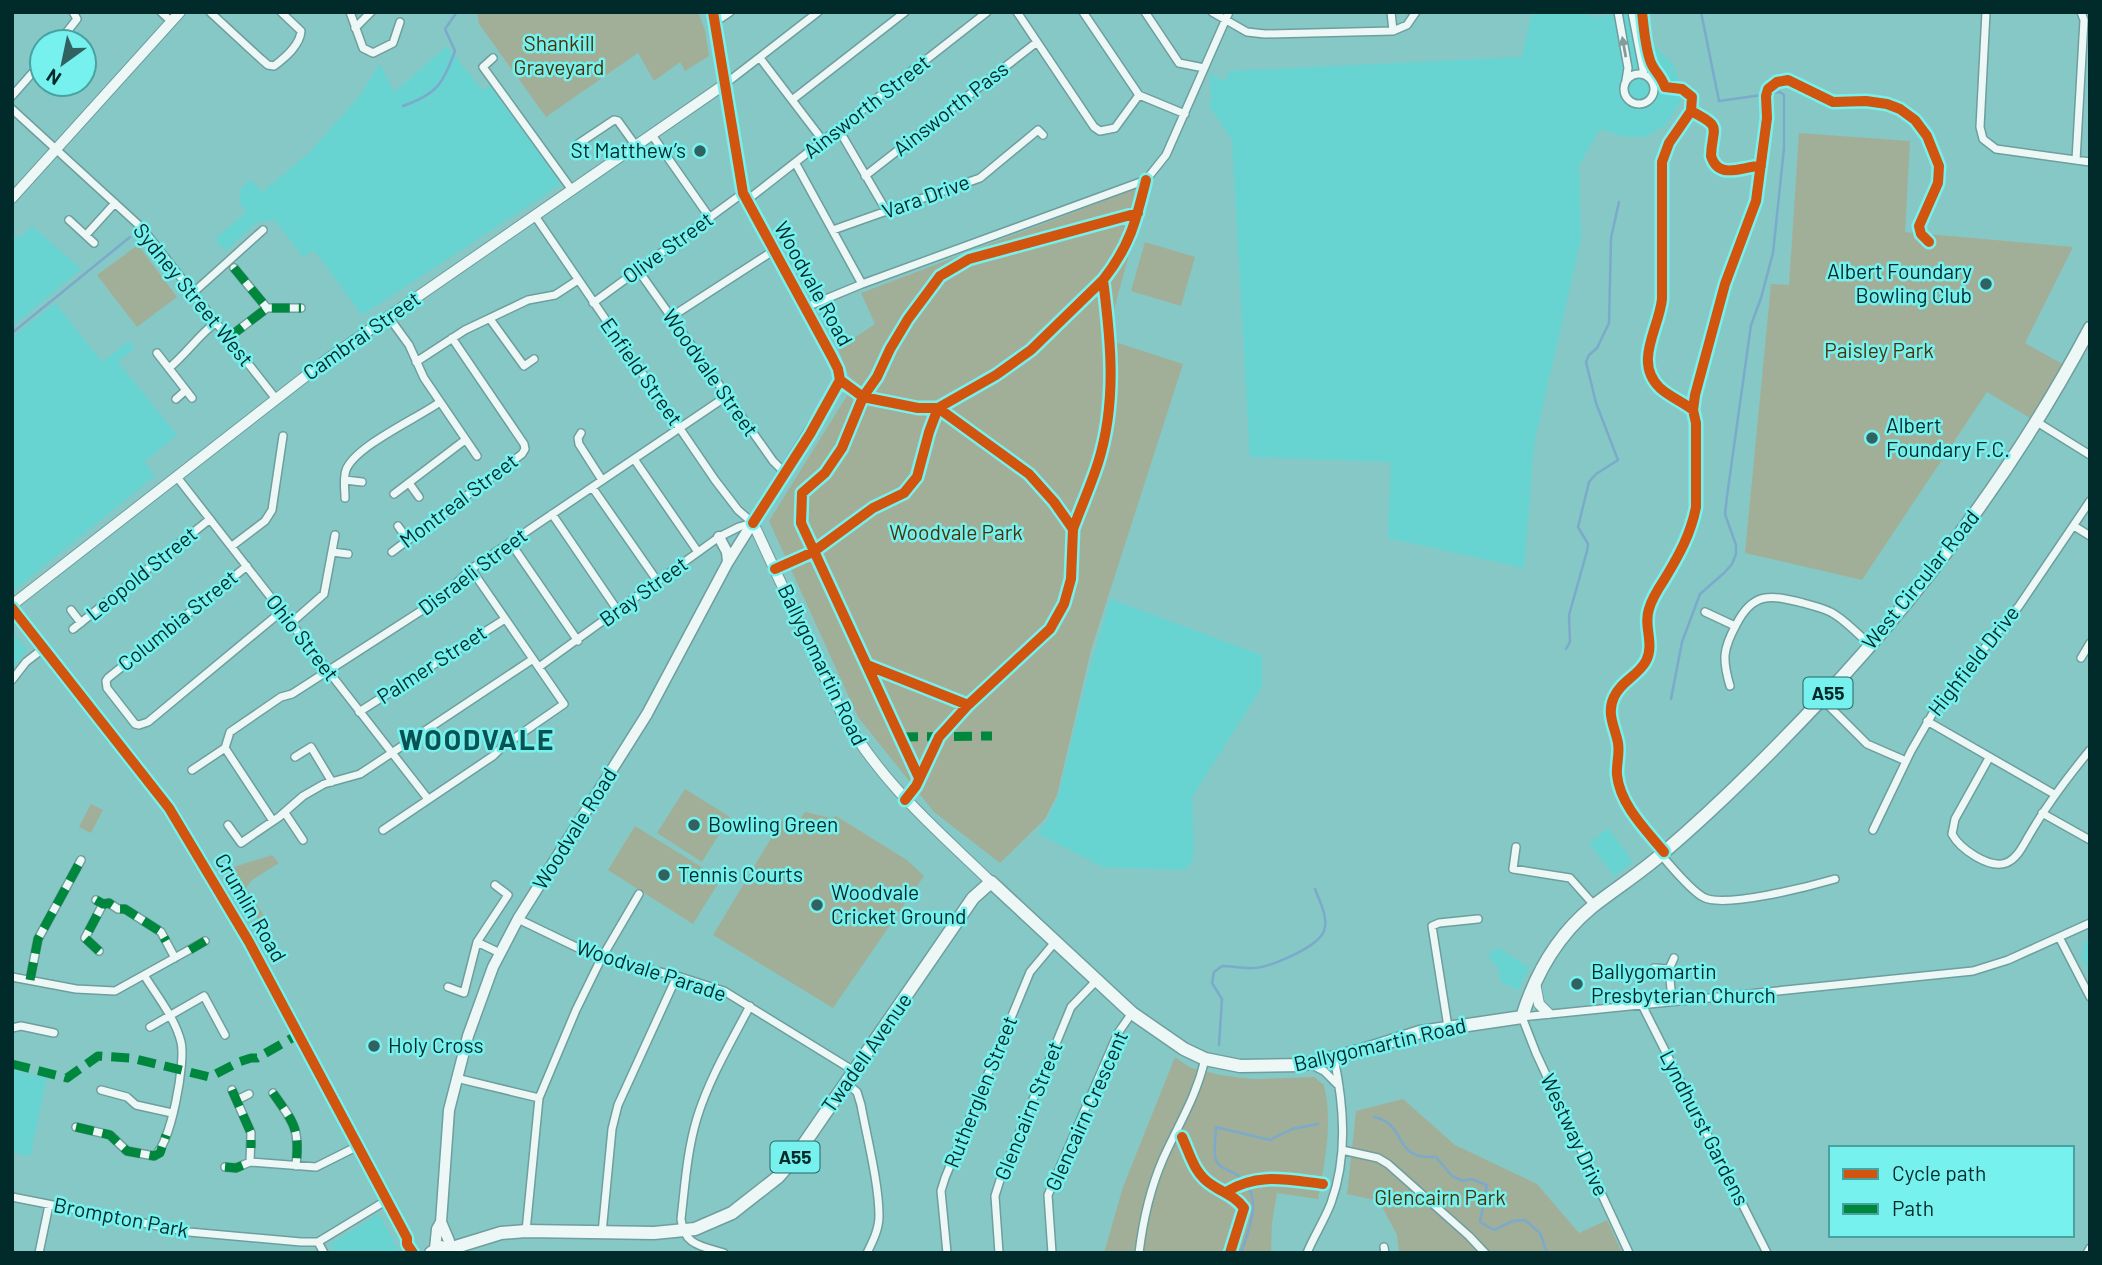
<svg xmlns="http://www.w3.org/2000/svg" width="2102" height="1265" font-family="Barlow,sans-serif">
	<rect width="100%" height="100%" fill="#85c8c6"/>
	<path fill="#67d4d2" d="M1532,12H1582L1596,18L1619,12H1647L1653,45L1673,64L1681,84L1680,102L1666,125L1645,137L1621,136L1600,129L1579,166L1581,239L1534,444L1524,568L1388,538L1391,462L1250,457L1232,139L1209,106L1211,99L1210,73L1224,81L1230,71L1522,57Z
		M447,46L482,90L490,86L561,184L362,315L314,250L303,257L275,220L256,223L225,251L215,239L246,212L240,202V191L250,179L262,192L309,153L358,98L380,64L394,92Z
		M32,226L81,269L12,327V233L19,238Z
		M55,303L102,362L129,341L134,348L118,362L177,435L144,462L155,476L14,590L12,337Z
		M1110,599L1262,655V687L1192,797L1194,848L1193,860L1185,870L1103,867L1038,834L1048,819L1059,794L1085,686Z
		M12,631L27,650L12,670Z
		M1608,828L1633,862L1614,876L1589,843Z
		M2090,938V973L2081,957L2085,940Z
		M1496,949H1500L1529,967L1518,990L1501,982L1497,963L1492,964L1489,953Z
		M12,1070L47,1078L30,1156L12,1152Z
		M379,1214L400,1253H334L330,1244Z"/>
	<path fill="#a2af98" d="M477,12H698L705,30L709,56L685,71L680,62L654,81L638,53L546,117L479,24Z
		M1799,133L1910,141L1905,232L2073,247L2025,343L2068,367L2037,422L1987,392L1862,580L1745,553L1771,284L1789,285Z
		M1148,184L1107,336L1118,343L1183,364L1091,650L1057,795L1045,819L1000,863L934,812L858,717L769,521L853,386L838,349L875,324L861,293Z
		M1145,242L1195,257L1181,306L1131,291Z
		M138,245L177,297L137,327L97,275Z
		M685,789L730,817L702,862L657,833Z
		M91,804L103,810L91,833L79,827Z
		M805,812L831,818L836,816L907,860L924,876L833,1008L713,935L782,820L794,827Z
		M635,826L721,879L693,924L608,870Z
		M272,855L279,863L252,880L246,888L266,919L259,922L255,915L248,914C236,899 233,886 224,870Z
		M1175,1057L1191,1068L1220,1075L1253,1079L1314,1077L1324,1085C1333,1123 1325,1161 1318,1199L1277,1193L1272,1223L1271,1253H1104L1123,1187Z
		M1403,1099L1455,1145L1537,1184L1579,1233L1607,1220L1622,1253H1399L1397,1235L1379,1201L1347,1194L1356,1111Z"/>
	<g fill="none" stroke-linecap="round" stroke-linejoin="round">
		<path stroke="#7baaca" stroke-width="2.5" d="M1701,12L1719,101L1762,95
			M403,106C437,94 443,84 455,51L445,29L457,12
			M12,333L130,237
			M1566,649L1570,642L1569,615L1587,551L1588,544L1578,527L1589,482L1596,474L1618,460L1596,403L1586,362L1589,355L1597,348L1609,323L1611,238L1619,202
			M1671,699L1682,642L1700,594L1724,573L1732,564L1736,554V545L1725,514L1727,496L1751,325L1761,298L1773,253L1784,148V95L1780,92L1771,93
			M1219,1045L1222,999L1212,983L1214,972L1222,966C1232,966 1244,969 1254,968C1271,967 1318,947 1324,931C1329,918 1319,900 1315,889
			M1374,1117C1403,1123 1396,1150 1419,1156C1424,1157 1430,1157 1436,1157L1452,1176L1463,1181L1471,1179L1487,1185L1480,1222L1494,1230L1513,1221L1525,1220L1540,1233L1547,1253
			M1241,1253C1251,1225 1265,1191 1234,1173C1228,1170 1218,1167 1216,1160C1213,1152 1216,1136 1216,1127L1270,1140L1292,1129L1318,1124"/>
		<g stroke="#6e9e9d" stroke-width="10">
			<path id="minor" d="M161,12L172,22
				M210,12L261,59L268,65L274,66C286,57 300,45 301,31L281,12
				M350,12L363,48L373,53L393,43L400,22
				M1017,12L1094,127L1100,131L1115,128L1139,95
				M1083,12L1139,95L1185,114
				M1145,12L1179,63L1204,68
				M1212,12L1247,32L1265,34L1393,31L1407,25L1416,12
				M1391,12L1393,31
				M1618,12L1628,68L1626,80
				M1632,12L1644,74
				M1986,12L1980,127L1983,139L1996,149L2090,162
				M715,22L730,12
				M355,28L371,12
				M59,42L77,19L73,12
				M493,58L483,67L572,190
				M760,58L824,142
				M1624 89a15 15 0 1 1 30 0a15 15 0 1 1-30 0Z
				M725,84L818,12
				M12,96L42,62
				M792,100L905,12
				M12,109L142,228L276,399
				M839,130L887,212
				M652,135L710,218
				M575,146L614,120L618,121L636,146
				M2076,160L2084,20L2081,12
				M796,164L862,284
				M865,176L1037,42
				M746,201L987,12
				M535,216L715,480L738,510L753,523
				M69,220L94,243
				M833,230L980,178L1038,130L1043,135
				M86,235L115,203
				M234,268L267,308
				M638,270L773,461L785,473
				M194,292L263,230
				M593,303L743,193
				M804,308L862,284L1146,180L1166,155L1229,12
				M388,316L409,345L424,378L477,456
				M671,317L773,251
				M490,319L524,366L534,359
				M228,338L267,308H301
				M157,353L192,398
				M416,362L465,330L528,300L555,295L578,280
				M169,368C186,354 198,336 216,322
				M176,399L186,390
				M2037,422L2090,455
				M581,433L578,438L579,444L602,480
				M634,459L698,552
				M177,477L428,799
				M345,480L362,482
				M409,483L419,497
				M592,487L658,582
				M394,494L465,440
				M345,498C345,489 343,479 346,470C355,446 418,418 440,402
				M552,514L618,611
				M398,526L408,540
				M2074,526L2090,536
				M510,542L578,641
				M232,546L265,521L272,510L283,436
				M332,552L348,554
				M392,552L522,454L525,449L524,444L452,338
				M247,566L108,678L106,681L107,688L135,724L139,725L148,722L282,611
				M71,610L81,623
				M1705,612L1735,626
				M291,623L324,594L335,535
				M73,629L210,519
				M2081,658L2090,643
				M539,667L719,537L739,527L752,523
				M12,680L26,662L44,648
				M1730,686C1722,659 1723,649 1736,625C1753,591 1771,595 1803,603C1813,606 1825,608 1834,614C1847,622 1859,635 1870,645
				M1822,699L1867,744L1906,761
				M359,712L505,619
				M1927,721L2054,794
				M225,748L230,732L281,697L292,694L441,598L471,569L727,396
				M225,748L273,821
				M295,757L311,747L332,782
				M1989,758L1955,819L1952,834C1960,849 1989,869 2006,863C2016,859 2022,848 2027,839C2045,807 2066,779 2090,750
				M192,770L225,748
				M285,813L303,840
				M2042,813L2090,840
				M228,825L241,843L279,817L303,796L324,784L360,774L533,659
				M383,830L493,756L502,747L564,704L471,569
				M1873,830L1911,751L1937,706L2019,606L2090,501
				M1516,847L1513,869L1570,878L1594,905
				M1661,855C1672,867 1689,889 1703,897C1723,909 1811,886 1835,879
				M96,900L103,904L109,903L118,909H125L161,932L175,958
				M518,919L601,959L677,976L724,991L854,1071
				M2059,937L2090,997
				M477,942L500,953
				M99,951L85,938L103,904
				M1654,968L1669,969L1674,958
				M1669,969L1672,1000
				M12,977L76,989L115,991L205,941
				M30,980L38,939L81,860
				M448,987L464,993L477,942L508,895L495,885
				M1641,1003L1767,1253
				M150,1027L204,996L225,1035
				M1448,1027L1432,926L1439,923L1478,919
				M12,1028L21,1026L54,1033
				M1310,1064L1324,1071L1339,1086
				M456,1078L539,1098
				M846,1083L857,1092L861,1105C867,1138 879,1184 879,1216C879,1229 873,1241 867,1253
				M101,1090L127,1097L136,1105L172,1113
				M232,1090L251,1133L250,1162
				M273,1093C294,1123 300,1128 296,1166
				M237,1100L249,1094
				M76,1127L110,1135L127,1151L154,1156C171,1145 186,1061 181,1042C175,1018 157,996 144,975
				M1342,1150L1378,1158L1388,1164L1469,1236L1485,1253
				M225,1167L236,1168L250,1162L316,1167L358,1146
				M12,1197L189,1232L301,1242H318L387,1200
				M526,1231L539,1098L576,1010L601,959L639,894
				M602,1233L612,1129L618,1105L677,976
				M318,1242L324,1253
				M1384,1247L1385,1253
				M39,1253L49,1205
				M724,1253C702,1246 684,1246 681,1219C685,1185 687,1151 697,1118C709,1079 731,1042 750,1006
				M947,1253L941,1191L945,1178L1030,972L1055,942
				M999,1253L995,1196L1000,1180L1071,1007L1096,981
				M1052,1253L1048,1195L1118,1033L1132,1013
				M1139,1253C1143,1220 1150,1189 1163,1159C1179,1123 1196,1098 1205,1059
				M1307,1253C1314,1236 1324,1221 1331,1203C1348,1156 1344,1106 1334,1058
				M1629,1253L1536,1053L1522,1017L1973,971L2008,960L2090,923
				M2087,1253L2090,1248"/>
		</g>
		<g stroke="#6e9e9d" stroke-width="12">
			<path id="tertiary" d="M12,198L180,12
				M753,523L841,712C881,783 934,827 991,882
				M12,605L329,358L725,84
				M1535,983L1539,1004L1548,1013"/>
		</g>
		<g stroke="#6e9e9d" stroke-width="13">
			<path id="secondary" d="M719,537L727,552L728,562
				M441,1222L449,1241L448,1249
				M435,1249L437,1229L441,1222L449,1110L468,1036L493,967L518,919L647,714L728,562L832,396L840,380L838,369L832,357L743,193L713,12"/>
		</g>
		<g stroke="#6e9e9d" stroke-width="15">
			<path id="primary" d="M12,608L169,808L249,942L407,1238V1244L413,1253"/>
		</g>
		<g stroke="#6e9e9d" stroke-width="15">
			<path id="trunk" d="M449,1249L501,1233L526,1231L654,1233L695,1229L732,1213L778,1177L793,1160L973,898L991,882L1132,1013L1184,1049L1205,1059L1240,1066L1301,1065L1363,1050L1420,1032L1522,1017C1535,975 1558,935 1592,907C1616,888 1642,872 1664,852C1719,805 1771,753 1820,701C1926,588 2018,464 2090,328
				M431,1253L441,1247L453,1253"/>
		</g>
		<use href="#minor" stroke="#edf7f6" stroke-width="7"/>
		<use href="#tertiary" stroke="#edf7f6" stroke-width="10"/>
		<use href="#secondary" stroke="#edf7f6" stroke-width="10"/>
		<use href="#primary" stroke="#edf7f6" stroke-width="12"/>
		<use href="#trunk" stroke="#edf7f6" stroke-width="12"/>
		<path stroke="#00873e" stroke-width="9" stroke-dasharray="18 9" stroke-linecap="butt" d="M234,268L267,308
			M228,338L267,308H301
			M900,737L992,736
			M96,900L103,904L109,903L118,909H125L161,932L166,941
			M190,950L205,941
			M99,951L85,938L103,904
			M30,980L38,939L81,860
			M12,1064L67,1078L98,1056L131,1058L210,1077L239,1062L251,1058H257L299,1034
			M232,1090L251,1133V1148
			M273,1093C294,1123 300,1128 296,1166
			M76,1127L110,1135L127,1151L154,1156L160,1153L166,1135
			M225,1167L236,1168L246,1164"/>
		<g stroke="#77f1ee" stroke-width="15">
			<path id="cycleway" d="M713,12L743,193L832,357L838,369L840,380L810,434L753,523
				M1642,12C1644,28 1645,48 1651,63C1655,72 1662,77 1665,87L1682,89L1692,97L1691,111L1669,143L1662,162V299C1659,329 1633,362 1660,388C1670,397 1683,402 1693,410
				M1691,111C1724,128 1712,126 1711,156C1719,181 1742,166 1761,166
				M840,380L863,397L918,408H938L1029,474L1054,502L1073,529L1071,579L1064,604L1050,629L968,705L939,737L916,786L905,800
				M1073,529C1081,507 1091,485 1098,463C1117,403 1111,341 1103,280C1130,246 1136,221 1146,180
				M775,569L813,552L873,508L904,493L917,477L929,432L938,408L996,375L1031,350L1103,280
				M12,608L169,808L249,942L407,1238V1244L413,1253
				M867,665L968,705
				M919,778L801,523L802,493L825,473L842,448L863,397L877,377L890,349L908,319L940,276L969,259L1138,213
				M1664,852C1647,831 1620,805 1617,775C1616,765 1620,754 1618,743C1615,727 1606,714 1614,697C1621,681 1638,676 1646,661C1655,644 1643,626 1649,609C1652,598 1658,589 1664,580C1678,557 1691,534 1696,507V423L1693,410L1695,395L1725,284L1756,201L1767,118L1766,96L1768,89L1777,82L1788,80L1833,102L1866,101L1887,104L1900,109L1915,120L1927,136L1939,166L1938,183L1919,226L1921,234L1929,242
				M1182,1137C1190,1154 1194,1174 1212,1185C1224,1193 1235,1196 1244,1208L1230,1253
				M1226,1192C1258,1172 1288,1180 1323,1184"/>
		</g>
		<use href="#cycleway" stroke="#d1540f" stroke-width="10"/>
	</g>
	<defs><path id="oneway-solid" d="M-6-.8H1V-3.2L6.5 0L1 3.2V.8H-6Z" transform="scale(1.75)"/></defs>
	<use fill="#839b9b" href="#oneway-solid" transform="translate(1624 47) rotate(-100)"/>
	<g fill="#2f6261" stroke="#77f1ee" stroke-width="2.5">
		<circle cx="700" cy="151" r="7"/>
		<circle cx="1986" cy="284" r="7"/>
		<circle cx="1872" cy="438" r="7"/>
		<circle cx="694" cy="825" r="7"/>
		<circle cx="664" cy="875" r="7"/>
		<circle cx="817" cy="905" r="7"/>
		<circle cx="1577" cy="984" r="7"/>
		<circle cx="374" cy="1046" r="7"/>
	</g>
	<g text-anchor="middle" stroke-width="5" stroke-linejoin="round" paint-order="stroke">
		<g fill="#77f1ee" stroke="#246666" stroke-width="2">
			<rect x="1803.5" y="677.5" width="49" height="31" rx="5"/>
			<rect x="770.5" y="1141.5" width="49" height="31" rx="5"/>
		</g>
		<g font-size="19" font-weight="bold" fill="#012b2b">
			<text x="1828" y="700">A55</text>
			<text x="795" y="1164">A55</text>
		</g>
		<g font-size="21" fill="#4c3208" stroke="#77f1ee">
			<text x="559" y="51">Shankill<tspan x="559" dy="24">Graveyard</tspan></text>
			<text x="1879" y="358">Paisley Park</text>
			<text x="956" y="540">Woodvale Park</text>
			<text x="1440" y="1205">Glencairn Park</text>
		</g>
		<g font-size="21" fill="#012b2b" stroke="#77f1ee">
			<text transform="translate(867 107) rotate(-38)" y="7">Ainsworth Street</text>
			<text transform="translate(951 109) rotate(-38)" y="7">Ainsworth Pass</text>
			<text transform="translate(926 197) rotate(-20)" y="7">Vara Drive</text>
			<text transform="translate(668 248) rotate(-36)" y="7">Olive Street</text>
			<text transform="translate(813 284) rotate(61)" y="7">Woodvale Road</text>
			<text transform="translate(193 295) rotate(51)" y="7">Sydney Street West</text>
			<text transform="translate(362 336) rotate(-35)" y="7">Cambrai Street</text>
			<text transform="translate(641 372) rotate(55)" y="7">Enfield Street</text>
			<text transform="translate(710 373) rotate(55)" y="7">Woodvale Street</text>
			<text transform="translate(459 501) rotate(-37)" y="7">Montreal Street</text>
			<text transform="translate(473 572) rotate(-37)" y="7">Disraeli Street</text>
			<text transform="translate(142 574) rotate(-39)" y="7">Leopold Street</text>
			<text transform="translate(1921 580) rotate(-51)" y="7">West Circular Road</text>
			<text transform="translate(644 592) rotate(-36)" y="7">Bray Street</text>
			<text transform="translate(178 621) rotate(-39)" y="7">Columbia Street</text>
			<text transform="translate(302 638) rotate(52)" y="7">Ohio Street</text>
			<text transform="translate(1974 661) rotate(-52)" y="7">Highfield Drive</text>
			<text transform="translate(432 665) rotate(-33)" y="7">Palmer Street</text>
			<text transform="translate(822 665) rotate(64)" y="7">Ballygomartin Road</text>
			<text transform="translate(575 829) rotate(-58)" y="7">Woodvale Road</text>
			<text transform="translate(250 908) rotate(60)" y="7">Crumlin Road</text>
			<text transform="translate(651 971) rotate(18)" y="7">Woodvale Parade</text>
			<text transform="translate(1380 1045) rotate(-13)" y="7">Ballygomartin Road</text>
			<text transform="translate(867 1053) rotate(-55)" y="7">Twadell Avenue</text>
			<text transform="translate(981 1092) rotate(-68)" y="7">Rutherglen Street</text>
			<text transform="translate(1029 1111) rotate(-68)" y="7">Glencairn Street</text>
			<text transform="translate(1087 1111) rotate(-66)" y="7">Glencairn Crescent</text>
			<text transform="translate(1704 1128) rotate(63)" y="7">Lyndhurst Gardens</text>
			<text transform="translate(1574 1135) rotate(65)" y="7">Westway Drive</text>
			<text transform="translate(121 1218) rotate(11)" y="7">Brompton Park</text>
		</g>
		<g font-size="21" fill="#012b2b" stroke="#77f1ee" text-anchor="start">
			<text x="686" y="158" text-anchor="end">St Matthew’s</text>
			<text x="1972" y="279" text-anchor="end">Albert Foundary<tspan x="1972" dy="24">Bowling Club</tspan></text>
			<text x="1886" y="433">Albert<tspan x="1886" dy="24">Foundary F.C.</tspan></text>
			<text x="708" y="832">Bowling Green</text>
			<text x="678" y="882">Tennis Courts</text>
			<text x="831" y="900">Woodvale<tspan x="831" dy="24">Cricket Ground</tspan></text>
			<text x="1591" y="979">Ballygomartin<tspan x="1591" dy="24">Presbyterian Church</tspan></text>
			<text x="388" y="1053">Holy Cross</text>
		</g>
		<g font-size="28" font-weight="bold" letter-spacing="2" fill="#085352" stroke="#77f1ee">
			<text x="477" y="750">WOODVALE</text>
		</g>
	</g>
	<rect width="2102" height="1265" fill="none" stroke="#012b2b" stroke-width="28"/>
	<rect x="1829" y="1146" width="245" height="91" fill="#77f1ee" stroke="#48a2a0" stroke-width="2"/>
	<rect x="1843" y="1169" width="35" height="10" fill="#d1540f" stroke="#48a2a0" stroke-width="2"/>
	<text x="1892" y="1181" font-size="21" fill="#012b2b">Cycle path</text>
	<rect x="1843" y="1204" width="35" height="10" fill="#00873e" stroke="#48a2a0" stroke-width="2"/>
	<text x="1892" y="1216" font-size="21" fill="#012b2b">Path</text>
	<g transform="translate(63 63) rotate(213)"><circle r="33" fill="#77f1ee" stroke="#48a2a0" stroke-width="2"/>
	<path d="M0-5L12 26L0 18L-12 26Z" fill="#2f6261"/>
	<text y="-10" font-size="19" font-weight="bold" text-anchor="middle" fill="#012b2b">N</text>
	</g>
</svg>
